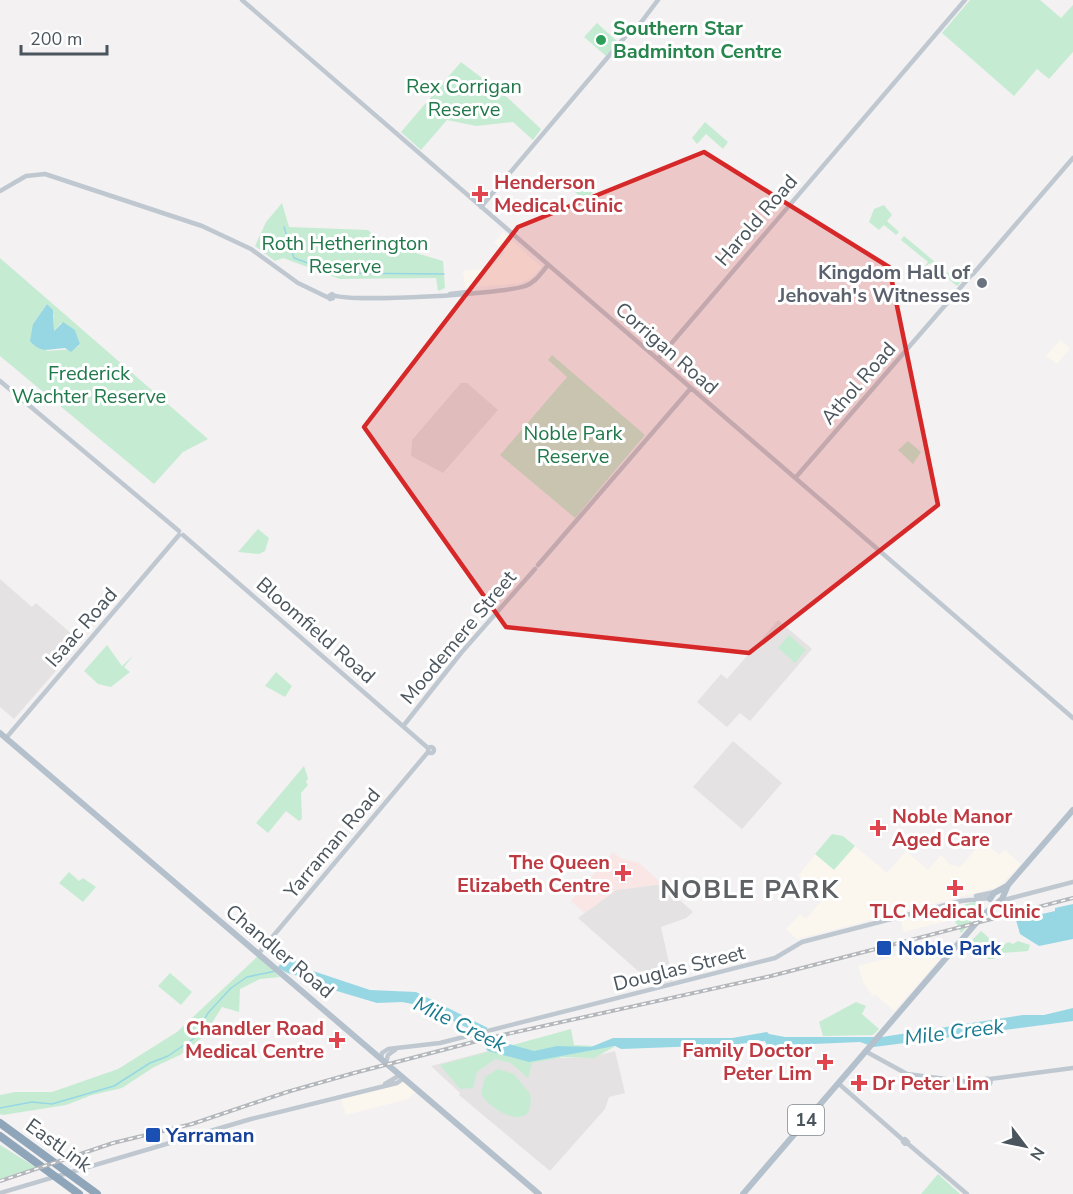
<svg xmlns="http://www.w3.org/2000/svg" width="1073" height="1194" font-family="'Nunito Sans',sans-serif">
	<rect width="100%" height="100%" fill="#f3f1f1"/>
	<path fill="#fbf7ee" d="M503,232L541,267L531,278L520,283L465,288L463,271L491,268L505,252L494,243Z
		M1060,340L1070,348L1057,364L1046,356Z
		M832,834L843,836L887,873L906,851L928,870L941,855L951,865L960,867L983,841L999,855L1005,850L1021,864L999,887L797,939L786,929L800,914L806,919L822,900L798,876Z
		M963,905L966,916L904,932L901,921Z
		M925,948L939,960L894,1011L875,994L873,996L863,982L858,966Z
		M405,1082L415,1092L408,1099L346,1115L341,1099Z"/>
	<path fill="#e4e2e3" d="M461,383H467L498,410L443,473L411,456L412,440Z
		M0,579L32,607L36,603L81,642L14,719L0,707Z
		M778,620L812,649L750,721L740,713L727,727L697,702L721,674L727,679Z
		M733,741L782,783L742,829L693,787Z
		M662,884L693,912L686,918L661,927L673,981L655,986L578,918L616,890Z
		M492,1050L533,1059L592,1057L615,1051L625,1093L609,1097L605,1109L550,1171L459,1095L460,1093L431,1066Z"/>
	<path fill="#f9e6e5" d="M613,852L620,858L639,863L662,884L616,890L585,913L571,901Z"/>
	<path fill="#c5ecd3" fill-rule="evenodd" d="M970,0H1040L1061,18L1073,5V52L1049,79L1037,69L1014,96L942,33Z
		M597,23L618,42L606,56L584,37Z
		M461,62L508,98L541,129L533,140L513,122L476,126L447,120L421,150L401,132Z
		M705,122L728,142L723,149L706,134L697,144L692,138Z
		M578,175L598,186L585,201L574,191L584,180Z
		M282,203L289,227L368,230L382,243L443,261L445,288L438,291L436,278L340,279L283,258L275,261L255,246L266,222Z
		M884,205L892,215L887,221L899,232L896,235L884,225L879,230L869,222L874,209Z
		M904,236L960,283L957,286L930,263L924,268L928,262L901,240Z
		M0,258L208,439L183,452L154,484L0,356ZM47,304L54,315V331L61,323L75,330L80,345L74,349L47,351L33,324Z
		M552,355L645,435L575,518L500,455L567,377L548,360Z
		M908,441L921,452L913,464L898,450Z
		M258,529L269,538L265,551L259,554L238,552Z
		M789,635L806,650L795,663L778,648Z
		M107,645L122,666L133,656L124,667L130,672L111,687L98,684L84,671Z
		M276,672L292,686L285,697L265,686Z
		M304,766L308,778L306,782L308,785L301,793L302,819L299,821L286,811L268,833L256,823Z
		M832,834L843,836L855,846L834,870L815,854Z
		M69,872L79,881L83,878L96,887L83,902L59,883Z
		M982,900L984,909L961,933L954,919L966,916L963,905Z
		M981,931L989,938L990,950L998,953L994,959H988L967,945Z
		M1018,941L1030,945L1028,951L1002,953L998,949L1008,942L1013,944Z
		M258,956L280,977L260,979L240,989L239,1012L222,1007L203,1037L180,1055L154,1067L122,1088L92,1095L66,1105L3,1115L0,1114V1095L15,1092H52L118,1069L177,1032Z
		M170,973L192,992L181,1005L158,986Z
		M856,1002L866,1006L862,1014L879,1029L873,1035L823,1036L819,1022Z
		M571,1029L574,1045L614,1047L594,1058L563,1057L532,1063L528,1078L511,1063L495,1059L477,1072L473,1088L460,1089L440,1065Z
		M498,1069L514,1074L530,1094C537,1134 493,1114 481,1094L485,1077Z
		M0,1145L37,1168L0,1179Z
		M938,1174L960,1194H921Z"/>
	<path fill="#97d7e4" d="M47,304L53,310L54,331L63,322L75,330L80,344L71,352L65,348C49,349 41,354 30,341L33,324Z
		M1073,904V939L1039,946L1020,934L1016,920L1055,911V908Z
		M288,955L304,968L370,990L416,992L488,1028L484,1030L502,1042L534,1051L557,1046L591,1047L613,1038H732L767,1032L769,1034L785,1037H882L1023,1015H1044L1073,1008V1021L874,1047L860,1042L767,1046L765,1041L729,1045L621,1049L615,1046L529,1062L488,1051L486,1049L491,1045L473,1032L470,1033V1029L418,1005L402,1002L377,1003L310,983L309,979C297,975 287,975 278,967Z"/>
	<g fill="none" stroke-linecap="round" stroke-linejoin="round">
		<path stroke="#97d7e4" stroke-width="1.5" d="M284,227L294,258L335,273L444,274
			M0,1108L32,1102L52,1104L114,1086L150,1063L168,1056L193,1039L208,1013L231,988L247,977L276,971"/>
		<path stroke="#bfc8d0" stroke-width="4.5" d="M242,0L1073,718
			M630 30a3 3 0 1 1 6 0a3 3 0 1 1-6 0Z
			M636,29L658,0
			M0,191L26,176L45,174L202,226L251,249L298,283L329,298
			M481,207L630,31
			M973,274L1073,158
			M332,294L333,298L330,299L329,296Z
			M450,294L467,292
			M333,295C351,303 503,294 525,286C535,283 541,273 548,265
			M658,359L965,0
			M0,381L179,531
			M796,477L974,272
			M183,535L428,748
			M538,565L691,388
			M404,725L461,653L535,569
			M6,738L179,535
			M428 750a3 3 0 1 1 6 0a3 3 0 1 1-6 0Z
			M976,896L995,892
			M1000,901L1073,882
			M258,954L428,752
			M865,1051L907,1074L984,1084
			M381,1058L382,1053L388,1049L440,1043L775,958L802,942L961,901L990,898
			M386,1063L388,1055L395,1050
			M983.5 1082a3.5 3.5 0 1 1 7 0a3.5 3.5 0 1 1-7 0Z
			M990,1079L1073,1068
			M838,1083L903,1140
			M385,1084L400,1075
			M905,1139L908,1142L905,1144L903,1142Z
			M907,1143L967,1194
			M0,1193L251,1119L397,1083L404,1078"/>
		<path stroke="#b4c1cd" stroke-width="6" d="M0,733L539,1194
			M990,899L994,893L1007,886
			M743,1194L983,915L1002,899L1008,885L1073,810"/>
		<path stroke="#8ea5ba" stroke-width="8" d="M0,1123L97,1194
			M0,1136L79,1194"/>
		<g stroke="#b4b7bb" stroke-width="4">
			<path id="rail" d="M0,1181L113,1143L192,1124L287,1092L354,1073L489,1038L771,976L1073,898"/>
		</g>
		<use href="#rail" stroke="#fff" stroke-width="1.5" stroke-dasharray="4.5" stroke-linecap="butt"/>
	</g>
	<path fill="#d62828" fill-opacity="0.2" stroke="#d62828" stroke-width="4.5" stroke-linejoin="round" d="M704,152L889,267L938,505L749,653L506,627L364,427L518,227Z"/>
	<circle fill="#2e9e5b" stroke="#fff" stroke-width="2" cx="601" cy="40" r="6"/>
	<g fill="#e0444e" stroke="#fff" stroke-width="2">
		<path d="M477 185h6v6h6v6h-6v6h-6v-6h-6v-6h6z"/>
		<path d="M875 819h6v6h6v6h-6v6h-6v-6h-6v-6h6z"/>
		<path d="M620 864h6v6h6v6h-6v6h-6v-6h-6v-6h6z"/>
		<path d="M952 879h6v6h6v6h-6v6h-6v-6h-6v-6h6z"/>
		<path d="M334 1031h6v6h6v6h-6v6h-6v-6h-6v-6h6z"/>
		<path d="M822 1053h6v6h6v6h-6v6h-6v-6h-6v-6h6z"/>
		<path d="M856 1074h6v6h6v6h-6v6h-6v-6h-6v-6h6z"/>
	</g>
	<circle fill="#6b7280" stroke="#fff" stroke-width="2" cx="982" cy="283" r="6"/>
	<g fill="#1a4fb4" stroke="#fff" stroke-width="2">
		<rect x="876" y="940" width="16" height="16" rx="3"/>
		<rect x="145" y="1127" width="16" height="16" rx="3"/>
	</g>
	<g text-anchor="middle" stroke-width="6" stroke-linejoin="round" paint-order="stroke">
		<rect fill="#fff" stroke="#81888e" stroke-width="1.5" x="788" y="1105" width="36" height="30" rx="4.5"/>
		<g font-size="18" font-weight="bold" fill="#4b555d">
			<text x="806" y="1126">14</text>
		</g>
		<g font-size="20" font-weight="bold" fill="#27864d" stroke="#fff" text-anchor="start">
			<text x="613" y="35">Southern Star<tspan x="613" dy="23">Badminton Centre</tspan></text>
		</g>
		<g font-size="20" fill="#21784a" stroke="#fff">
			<text x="464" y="93">Rex Corrigan<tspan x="464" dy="23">Reserve</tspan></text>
			<text x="345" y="250">Roth Hetherington<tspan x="345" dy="23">Reserve</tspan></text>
			<text x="89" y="380">Frederick<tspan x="89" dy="23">Wachter Reserve</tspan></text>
			<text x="573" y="440">Noble Park<tspan x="573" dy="23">Reserve</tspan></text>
		</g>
		<g font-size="20" font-weight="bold" fill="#be3a42" stroke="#fff" text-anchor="start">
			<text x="494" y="189">Henderson<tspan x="494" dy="23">Medical Clinic</tspan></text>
			<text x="892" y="823">Noble Manor<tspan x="892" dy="23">Aged Care</tspan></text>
			<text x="610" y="869" text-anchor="end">The Queen<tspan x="610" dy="23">Elizabeth Centre</tspan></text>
			<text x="955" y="918" text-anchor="middle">TLC Medical Clinic</text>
			<text x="324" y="1035" text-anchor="end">Chandler Road<tspan x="324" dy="23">Medical Centre</tspan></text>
			<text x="812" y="1057" text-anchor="end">Family Doctor<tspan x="812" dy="23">Peter Lim</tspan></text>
			<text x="872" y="1090">Dr Peter Lim</text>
		</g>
		<g font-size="20" fill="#4b555d" stroke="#fff">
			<text transform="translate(756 220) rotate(-49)" y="7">Harold Road</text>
			<text transform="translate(667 348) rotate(41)" y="7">Corrigan Road</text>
			<text transform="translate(858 383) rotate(-49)" y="7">Athol Road</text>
			<text transform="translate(81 627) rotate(-49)" y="7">Isaac Road</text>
			<text transform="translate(316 630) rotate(41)" y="7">Bloomfield Road</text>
			<text transform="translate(458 637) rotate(-50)" y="7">Moodemere Street</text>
			<text transform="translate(332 843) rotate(-50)" y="7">Yarraman Road</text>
			<text transform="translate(280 951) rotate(40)" y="7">Chandler Road</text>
			<text transform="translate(679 968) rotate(-14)" y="7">Douglas Street</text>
			<text transform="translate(59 1145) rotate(36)" y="7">EastLink</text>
		</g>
		<g font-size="20" font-weight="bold" fill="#5b616d" stroke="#fff" text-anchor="end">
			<text x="970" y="279">Kingdom Hall of<tspan x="970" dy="23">Jehovah's Witnesses</tspan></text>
		</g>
		<g font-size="20" font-weight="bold" fill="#164399" stroke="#fff" text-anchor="start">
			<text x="898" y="955">Noble Park</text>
			<text x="166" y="1142">Yarraman</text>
		</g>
		<g font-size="21" font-style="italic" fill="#1a7c91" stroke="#fff">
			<text transform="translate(460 1024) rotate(26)" y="7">Mile Creek</text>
			<text transform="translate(954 1032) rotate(-7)" y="7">Mile Creek</text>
		</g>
		<g font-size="26" font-weight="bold" letter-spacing="1.5" fill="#5e6265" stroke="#fff">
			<text x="750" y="898">NOBLE PARK</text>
		</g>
	</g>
	<g transform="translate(1025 1146) rotate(122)" stroke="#ffffff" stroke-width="4.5" paint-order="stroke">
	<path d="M0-4.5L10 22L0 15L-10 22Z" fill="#4b555d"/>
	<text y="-9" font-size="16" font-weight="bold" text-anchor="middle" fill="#4b555d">N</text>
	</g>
	<path d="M21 45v9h86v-9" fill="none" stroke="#4b555d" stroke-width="3"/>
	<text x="30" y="45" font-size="18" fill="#4b555d" stroke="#ffffff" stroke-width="4.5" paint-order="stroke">200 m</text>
</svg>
